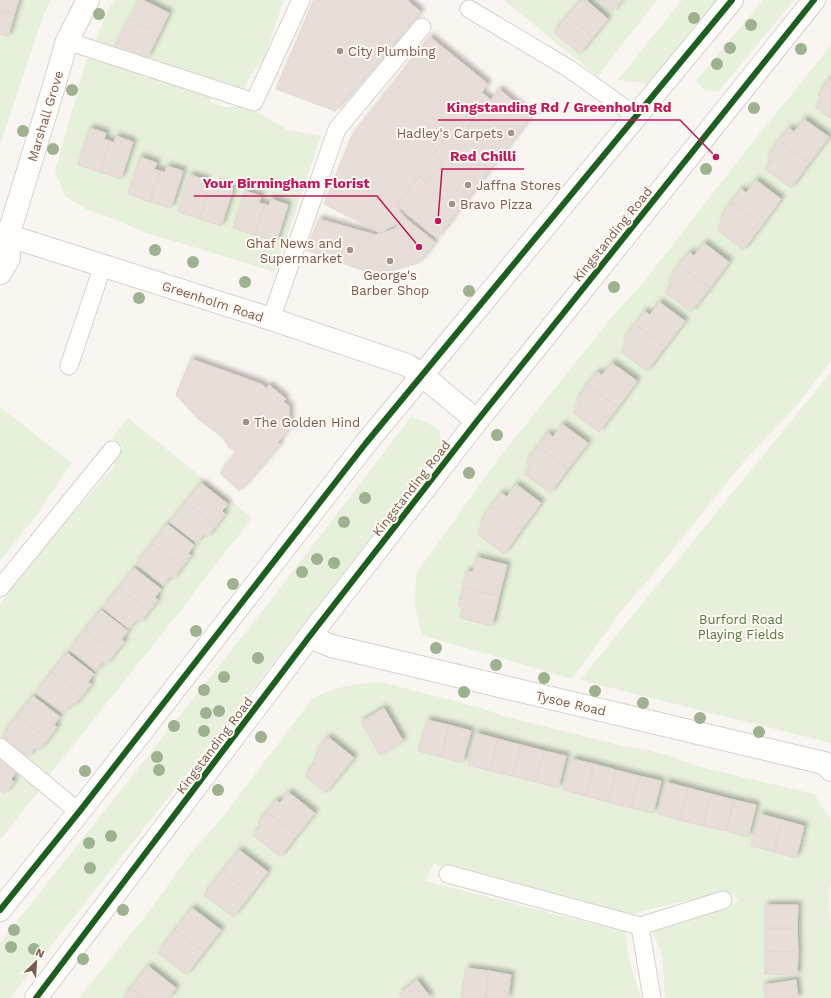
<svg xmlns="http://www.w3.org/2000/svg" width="831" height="998" font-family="'Work Sans',sans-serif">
	<defs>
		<filter id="shadow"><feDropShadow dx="3.5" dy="-3.5" stdDeviation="2" flood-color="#0004"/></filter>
	</defs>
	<rect width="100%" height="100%" fill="#f9f5f0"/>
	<path fill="#e7f0db" d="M0,0H50L40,25L0,145Z
		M114,0H284L264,59L250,75L243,92L94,44L109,9Z
		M504,0H657L613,56L598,77Z
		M682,0H719L652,84L618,80Z
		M763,0H794L718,92L704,90L696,81Z
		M831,44V361L797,405L745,460L651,577L625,606L572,679L422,635L415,606L416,574L498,459L618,310L643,283L763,129L814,67Z
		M87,58L133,71L212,96L210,102L225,107H240L253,110L288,130L321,136L275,272L141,231L114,219L88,210L65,196L55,171Z
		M831,372V743L580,680Z
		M0,407L72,463L32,521L0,561Z
		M411,417L424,421L439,430L442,447L174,790L10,998H0V943L275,595Z
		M128,418L252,518L201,583L185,605L48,777L0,738V604L19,578L38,555L68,513L72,515L115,465L112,462L123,447L112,438Z
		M381,682L481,708L503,716L627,747L647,750L671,756L696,766L814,794L831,820V882L829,899L831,923V998H665L664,985L663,960L652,928L738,902L734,894L684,901L628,915L535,890L490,875L465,872L434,864L425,881L625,932L630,962L641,998H79L151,909L193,850L219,822L312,699C332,687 357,683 381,682Z
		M0,755L41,788L0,840Z"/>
	<path fill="#e6ded7" stroke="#e2d8d2" filter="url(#shadow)" d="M0,0H19L14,15L0,11Z
		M139,0H143L169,13L159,34L129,19Z
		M314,0H409L408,1L421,12L335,111L276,89Z
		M581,0H586L608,19L593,37L568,16Z
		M598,0H622L612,12Z
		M0,11L14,15L8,37L0,34Z
		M568,16L593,37L579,54L554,32Z
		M129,19L159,34L147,58L114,48Z
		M430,37L488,84L464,114L472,121L459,139L450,132L433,154L444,161L427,183L419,176L396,205L404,217L381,233L324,204L352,136Z
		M829,79L831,80V119L815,107L822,98L818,95Z
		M499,89L531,116L437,238L396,205L419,176L427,183L444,161L433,154L450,132L459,139L472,121L464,114L481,92L491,100Z
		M804,119L829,137L809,163L779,141L789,128L794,132Z
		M90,128L106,133L104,139L110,141L100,172L78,165Z
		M116,136L133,142L121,179L100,172L110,141L114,143Z
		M779,141L809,163L791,188L765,169L772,160L767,157Z
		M140,157L157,163L154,169L160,171L150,202L128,194Z
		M167,166L183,171L171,208L150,202L160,171L165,172Z
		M190,175L207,180L204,186L210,188L200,219L178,212Z
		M756,180L781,199L762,225L731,203L741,189L746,193Z
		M217,183L233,189L221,226L200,219L210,188L215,190Z
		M245,191L261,196L259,203L265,204L254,235L233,228Z
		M271,199L288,205L276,242L254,235L265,204L269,206Z
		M731,203L762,225L743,250L717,230L724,221L720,218Z
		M404,217L435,242L418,263L376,275L306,250L319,219L375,235L395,229Z
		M704,243L729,262L710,288L679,265L690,252L694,256Z
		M679,265L710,288L691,312L665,293L672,284L668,281Z
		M659,302L685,321L665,347L635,324L644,311L650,315Z
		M635,324L665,347L647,371L621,352L627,343L623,340Z
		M191,359L261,384L266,388L269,385L286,399L283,402L289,406L290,427L278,442L280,444L239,491L220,473L236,453L228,446L223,438L197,418L176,395Z
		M612,363L637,381L618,407L587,385L597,372L602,375Z
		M587,385L618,407L599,432L573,413L580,403L576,400Z
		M562,424L588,443L568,469L538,446L548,433L553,437Z
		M538,446L568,469L550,493L524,474L531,465L526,462Z
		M201,483L228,504L222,511L225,514L216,526L186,502Z
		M516,484L541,503L522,529L491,507L501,493L507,497Z
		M186,502L216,526L207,537L203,534L197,543L170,522Z
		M491,507L522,529L504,554L477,534L484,525L480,522Z
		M167,524L194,545L188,554L191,555L182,567L152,544Z
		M152,544L182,567L173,579L170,576L163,585L136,564Z
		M476,557L507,565L499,596L463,587L466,571L473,572Z
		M134,568L161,589L155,597L158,600L149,611L119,588Z
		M463,587L499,596L492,626L460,618L463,607L458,606Z
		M119,588L149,611L140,623L136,620L129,629L103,608Z
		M101,610L128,631L122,639L124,642L115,653L85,630Z
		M85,630L115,653L106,665L103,662L96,671L70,650Z
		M67,653L94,674L88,682L91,684L82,696L52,672Z
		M52,672L82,696L73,707L70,705L63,713L36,693Z
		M33,696L60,717L54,725L57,727L48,739L17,716Z
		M384,708L403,741L380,755L361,722Z
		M17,716L48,739L39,750L35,748L28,757L2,736Z
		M427,720L449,725L441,757L418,751Z
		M449,725L471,731L462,763L441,757Z
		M476,733L498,739L490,771L468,765Z
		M328,737L354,758L325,793L305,776L315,763L313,762L319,754L316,752Z
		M498,739L521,745L513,776L490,771Z
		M521,745L544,751L536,782L513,776Z
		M544,751L566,756L558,788L536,782Z
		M0,758L17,771L11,779L14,782L5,793L0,790Z
		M572,759L594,764L586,796L563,790Z
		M594,764L616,770L608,802L586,796Z
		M616,770L639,776L631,808L608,802Z
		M639,776L661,781L653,813L631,808Z
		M666,782L688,788L680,820L658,814Z
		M688,788L711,794L703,826L680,820Z
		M288,792L315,813L297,835L267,812L276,800L280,803Z
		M711,794L734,800L726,831L703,826Z
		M734,800L756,805L748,837L726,831Z
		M267,812L297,835L280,857L253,835L261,826L258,823Z
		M760,814L782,820L774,852L751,846Z
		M782,820L804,826L796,858L774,852Z
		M239,850L268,872L251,894L222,872Z
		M222,872L251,894L233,917L204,895Z
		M765,905H798L797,928H765Z
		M192,908L221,930L204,952L175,930Z
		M765,928H797L798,952L765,951Z
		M175,930L204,952L186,975L158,953Z
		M765,951L798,952L797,975L765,974Z
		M148,966L176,988L169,998H143L131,988Z
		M466,968L489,971L485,998H461Z
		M489,971L511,975L508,998H485Z
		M417,980L431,998H402L399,994Z
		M796,980L798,998H765L763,985Z
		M131,988L143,998H123Z"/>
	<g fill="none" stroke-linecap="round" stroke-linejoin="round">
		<g stroke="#d7d1cb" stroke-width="19">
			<path id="lane" d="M469,9L568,68L636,116
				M67,41L254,102L301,0
				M271,319L337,129L422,27
				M69,366L103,265
				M0,588L112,450
				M0,747L79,812
				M448,874L640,926L723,900
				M640,926L652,998"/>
		</g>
		<g stroke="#d7d1cb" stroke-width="24">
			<path id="street" d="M0,233L271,319L407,365L423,376
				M0,273L9,258L8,236L54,86L67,41L88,0
				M309,637L332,646L824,763L831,770"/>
		</g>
		<g stroke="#d9d2cb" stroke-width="24">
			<path id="secondary" d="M423,376L477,421
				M0,910L79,812L366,443L732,0
				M36,998L309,637L477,421L814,0"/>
		</g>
		<use href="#lane" stroke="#fefefd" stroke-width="17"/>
		<use href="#street" stroke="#fefefd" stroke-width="22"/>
		<use href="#secondary" stroke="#fefefd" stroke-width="22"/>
		<g stroke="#fffaf3" stroke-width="8">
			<path id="cycleway" d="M0,910L79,812L366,443L732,0
				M36,998L309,637L477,421L814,0"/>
		</g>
		<use href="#cycleway" stroke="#1b5e20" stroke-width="6"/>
	</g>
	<g fill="#9eb190">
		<circle cx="99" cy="14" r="6"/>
		<circle cx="694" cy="18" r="6"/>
		<circle cx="751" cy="25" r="6"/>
		<circle cx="730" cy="48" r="6"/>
		<circle cx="801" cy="49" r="6"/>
		<circle cx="717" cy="64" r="6"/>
		<circle cx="72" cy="90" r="6"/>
		<circle cx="754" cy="108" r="6"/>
		<circle cx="23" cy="131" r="6"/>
		<circle cx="53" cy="149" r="6"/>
		<circle cx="706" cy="169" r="6"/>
		<circle cx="155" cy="250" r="6"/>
		<circle cx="193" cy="262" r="6"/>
		<circle cx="245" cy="282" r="6"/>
		<circle cx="614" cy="287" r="6"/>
		<circle cx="469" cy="291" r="6"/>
		<circle cx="139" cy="298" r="6"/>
		<circle cx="497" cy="435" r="6"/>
		<circle cx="469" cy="473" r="6"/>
		<circle cx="365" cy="498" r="6"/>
		<circle cx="344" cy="522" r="6"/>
		<circle cx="317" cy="559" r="6"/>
		<circle cx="334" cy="563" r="6"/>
		<circle cx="302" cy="572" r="6"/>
		<circle cx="233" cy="584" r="6"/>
		<circle cx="196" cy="631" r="6"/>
		<circle cx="436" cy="648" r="6"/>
		<circle cx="258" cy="658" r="6"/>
		<circle cx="496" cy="665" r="6"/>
		<circle cx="224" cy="677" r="6"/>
		<circle cx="544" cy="678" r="6"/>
		<circle cx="204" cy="690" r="6"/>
		<circle cx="595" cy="691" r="6"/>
		<circle cx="464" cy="692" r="6"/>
		<circle cx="643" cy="703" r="6"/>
		<circle cx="219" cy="711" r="6"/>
		<circle cx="206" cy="713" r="6"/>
		<circle cx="700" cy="718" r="6"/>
		<circle cx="174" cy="726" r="6"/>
		<circle cx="204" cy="731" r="6"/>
		<circle cx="759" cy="732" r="6"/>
		<circle cx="261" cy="737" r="6"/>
		<circle cx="157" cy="757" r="6"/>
		<circle cx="159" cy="770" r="6"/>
		<circle cx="85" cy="771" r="6"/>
		<circle cx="218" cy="790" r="6"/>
		<circle cx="111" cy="836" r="6"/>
		<circle cx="89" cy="843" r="6"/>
		<circle cx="90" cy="868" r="6"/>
		<circle cx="123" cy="910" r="6"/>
		<circle cx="14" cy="930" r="6"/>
		<circle cx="11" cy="947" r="6"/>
		<circle cx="34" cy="949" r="6"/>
		<circle cx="83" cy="959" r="6"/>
	</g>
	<g fill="#a69286" stroke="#fffaf3" stroke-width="1.5">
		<circle cx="340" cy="51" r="4"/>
		<circle cx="511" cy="133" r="4"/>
		<circle cx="468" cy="185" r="4"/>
		<circle cx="452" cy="204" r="4"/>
		<circle cx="350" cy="250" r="4"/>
		<circle cx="390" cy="261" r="4"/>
		<circle cx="246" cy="422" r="4"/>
	</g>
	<g text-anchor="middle" stroke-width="4" stroke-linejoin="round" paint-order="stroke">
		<g font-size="13" fill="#7a5c4d" stroke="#fffaf3" text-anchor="start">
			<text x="348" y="56">City Plumbing</text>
			<text x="503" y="138" text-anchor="end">Hadley's Carpets</text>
			<text x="476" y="190">Jaffna Stores</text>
			<text x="460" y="209">Bravo Pizza</text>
			<text x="342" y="248" text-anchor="end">Ghaf News and<tspan x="342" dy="15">Supermarket</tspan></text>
			<text x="390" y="280" text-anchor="middle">George's<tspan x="390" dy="15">Barber Shop</tspan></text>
			<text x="254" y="427">The Golden Hind</text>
		</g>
		<g font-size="13" fill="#7a5c4d" stroke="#fffaf3">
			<text transform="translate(45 116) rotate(-73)" y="5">Marshall Grove</text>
			<text transform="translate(612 234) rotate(-51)" y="5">Kingstanding Road</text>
			<text transform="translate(213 301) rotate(18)" y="5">Greenholm Road</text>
			<text transform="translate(411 488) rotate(-52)" y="5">Kingstanding Road</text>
			<text transform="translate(571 703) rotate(13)" y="5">Tysoe Road</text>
			<text transform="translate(214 745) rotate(-53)" y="5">Kingstanding Road</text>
		</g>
		<g font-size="13" fill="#537a41" stroke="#fffaf3">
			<text x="741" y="624">Burford Road<tspan x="741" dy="15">Playing Fields</tspan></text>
		</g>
	</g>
	<path fill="none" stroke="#c2185b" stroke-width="1.5" d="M716 157L680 120H438M438 221L442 169H524M419 247L377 196H194"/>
	<g fill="#c2185b" stroke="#fffaf3" stroke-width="1.5">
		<circle cx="716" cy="157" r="4"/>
		<circle cx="438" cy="221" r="4"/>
		<circle cx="419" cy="247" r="4"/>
	</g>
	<g font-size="14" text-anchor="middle" font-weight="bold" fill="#c2185b" stroke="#fffaf3" stroke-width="4" stroke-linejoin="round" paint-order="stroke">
		<text x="559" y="112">Kingstanding Rd / Greenholm Rd</text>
		<text x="483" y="161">Red Chilli</text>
		<text x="286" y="188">Your Birmingham Florist</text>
	</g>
	<g transform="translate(36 962) rotate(25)" stroke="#fffaf3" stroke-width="3" paint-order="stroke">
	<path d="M0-3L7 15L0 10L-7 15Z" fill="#7a5c4d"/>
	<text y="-6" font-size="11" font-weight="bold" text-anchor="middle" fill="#7a5c4d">N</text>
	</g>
</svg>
